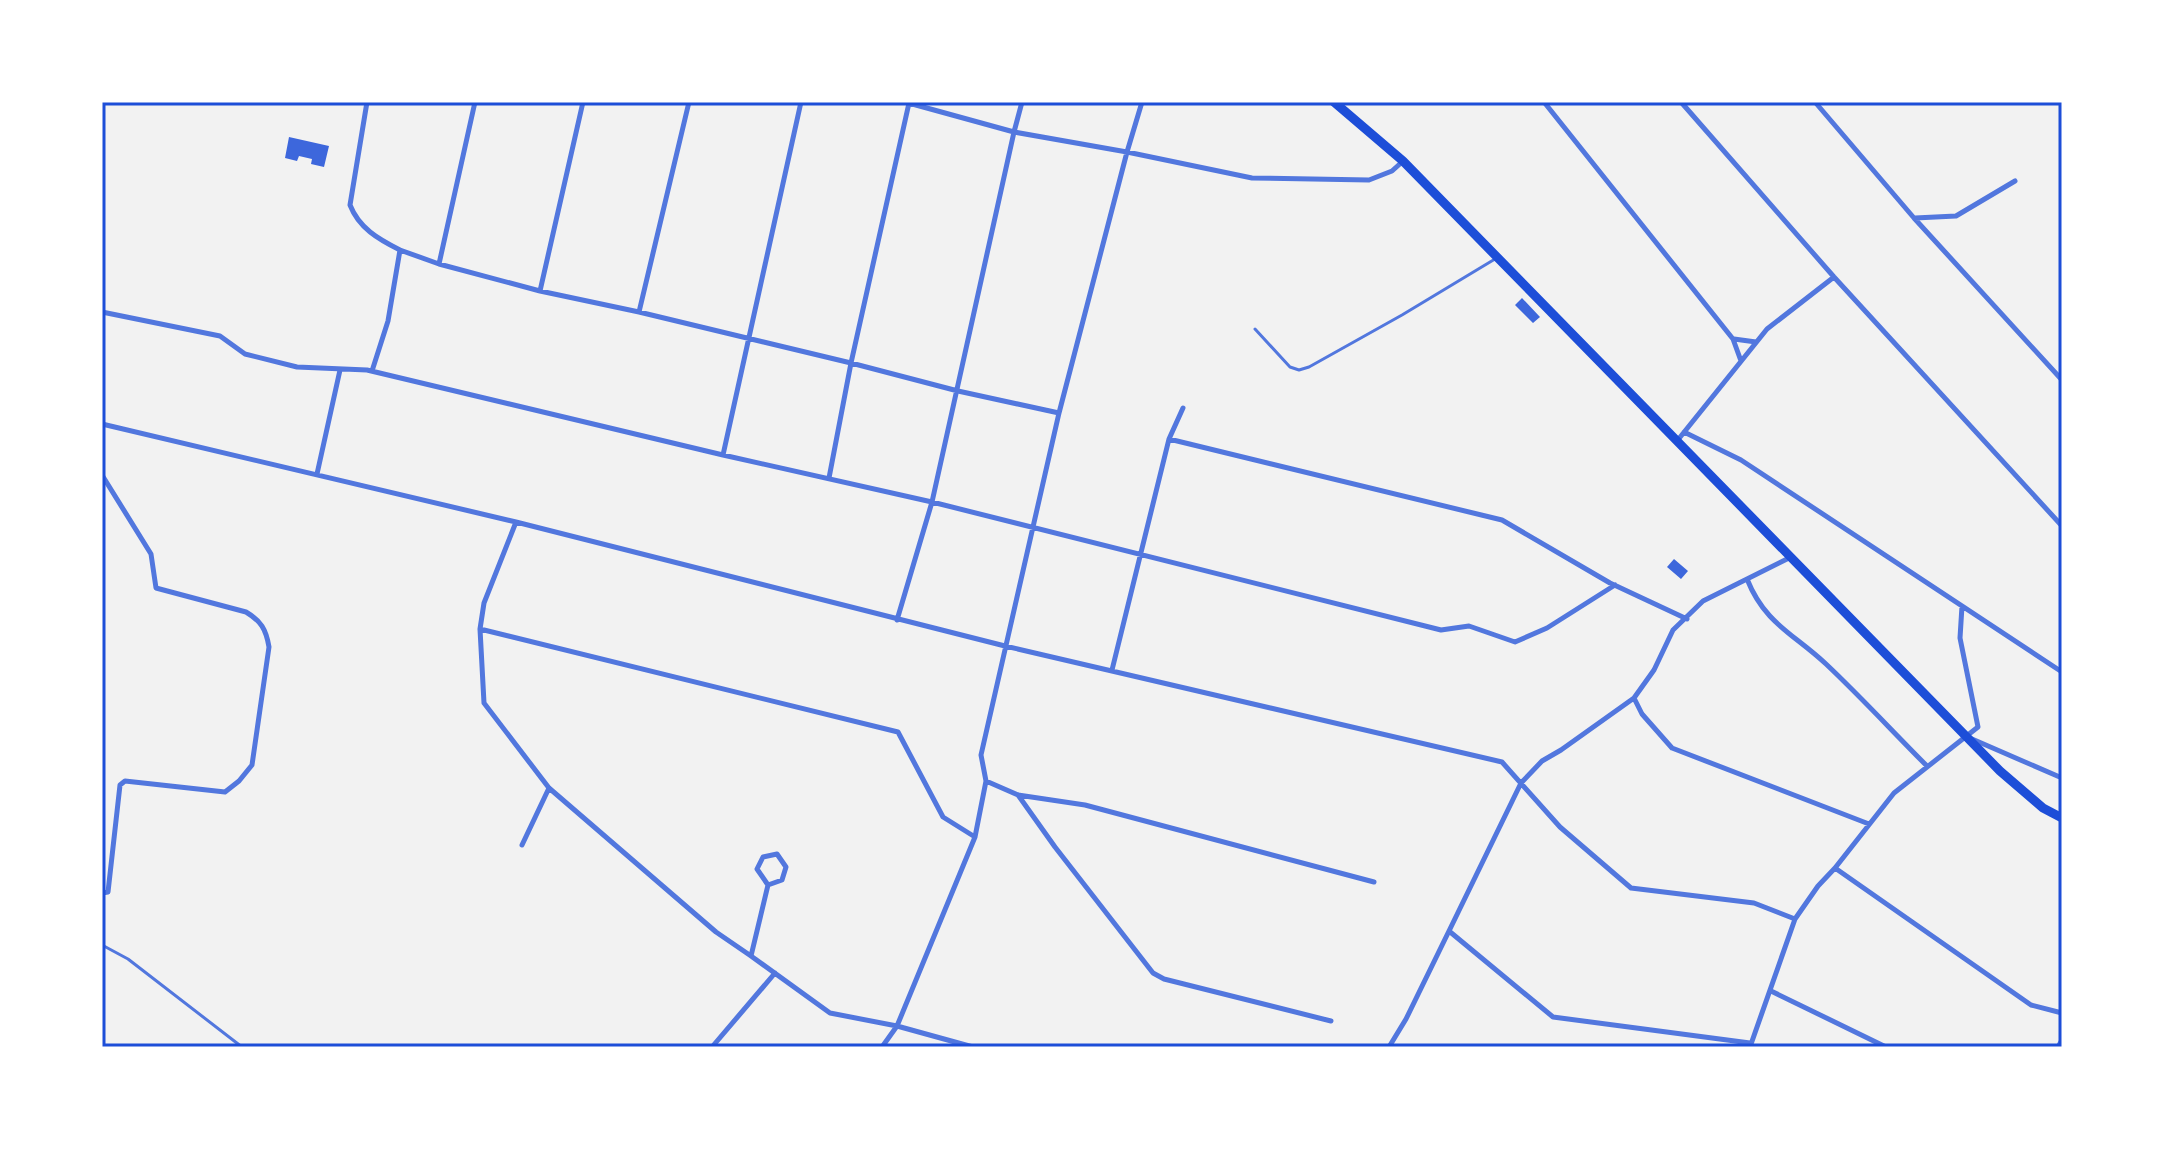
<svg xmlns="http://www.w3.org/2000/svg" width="2164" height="1149" font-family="'Fira Sans',sans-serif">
	<rect width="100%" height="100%" fill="#f2f2f2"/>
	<path fill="#3d67dc" d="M289,137L329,146L324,167L311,164L312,159L299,156L297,161L285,158Z
		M1522,298L1540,317L1533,323L1515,305Z
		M1674,559L1688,571L1681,579L1667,567Z"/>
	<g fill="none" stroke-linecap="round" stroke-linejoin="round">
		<path stroke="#5277de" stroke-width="3" d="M1255,329L1290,367L1299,370L1309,367L1402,315L1495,259
			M102,945L128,959L242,1047"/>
		<path stroke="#5277de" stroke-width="5" d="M367,102L350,205C359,228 378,239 400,250L388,321L372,371
			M905,102L1014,132L1127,152L1252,178L1369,180L1392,171L1402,162
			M1544,102L1733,339L1741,361
			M1681,102L1834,277L2062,526
			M1815,102L1914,218L2062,380
			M1915,218L1956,216L2015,181
			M400,250L439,264L540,291L639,312L851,363L958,391L1059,413
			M439,264L475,102
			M540,291L583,102
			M102,312L220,336L245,354L297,367L367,370L723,455L932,502L1441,630L1469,626L1515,642L1547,628L1615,585
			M639,312L689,102
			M1734,339L1756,342
			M102,424L516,522L1005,646L1502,762L1560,827L1631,888L1754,903L1795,919
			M1684,432L1741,460L2062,672
			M1169,439L1502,520L1610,583L1687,619
			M1677,441L1767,329L1834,277
			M723,455L801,102
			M317,474L340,370
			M102,475L151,554L156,588L246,612C261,621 266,629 269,647L252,765L239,781L225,792L125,781L120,785L108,892L102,893
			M829,478L851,363L909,103
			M516,522L484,603L480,629L484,703L549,788L716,932L751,956L768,885L757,869L763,857L777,854L786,867L782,880L768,885
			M1791,557L1703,601L1673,630L1654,670L1634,698L1642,714L1672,748L1869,824
			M1747,579C1765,624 1793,633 1826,664C1861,697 1893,732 1927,766
			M897,620L932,502L1014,132L1022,102
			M480,629L898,732L943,817L975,837
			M1112,670L1169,439L1183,408
			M1634,698L1561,750L1542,761L1521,783L1449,931L1553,1017L1750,1043
			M1972,739L2062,778
			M986,781L1018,795L1085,805L1374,882
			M1018,795L1055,847L1153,973L1164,979L1331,1021
			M522,845L549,788
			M1835,868L2031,1005L2062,1013
			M751,956L830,1013L897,1026L973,1047
			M1771,991L1886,1047
			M712,1047L775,973
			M882,1047L897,1026L975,837L986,781L981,755L1059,413L1127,152L1142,102
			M1389,1047L1406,1019L1449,931
			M1750,1047L1795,919L1818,886L1835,868L1894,793L1978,727L1960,638L1962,606
			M2058,1047L2062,1040"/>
		<path stroke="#1d4ed8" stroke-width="9" d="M1334,102L1403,161L2000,771L2043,808L2062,818"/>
	</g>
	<rect width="2164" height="1149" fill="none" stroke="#ffffff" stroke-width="208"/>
	<rect x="104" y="104" width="1956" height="941" fill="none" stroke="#1d4ed8" stroke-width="3"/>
</svg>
